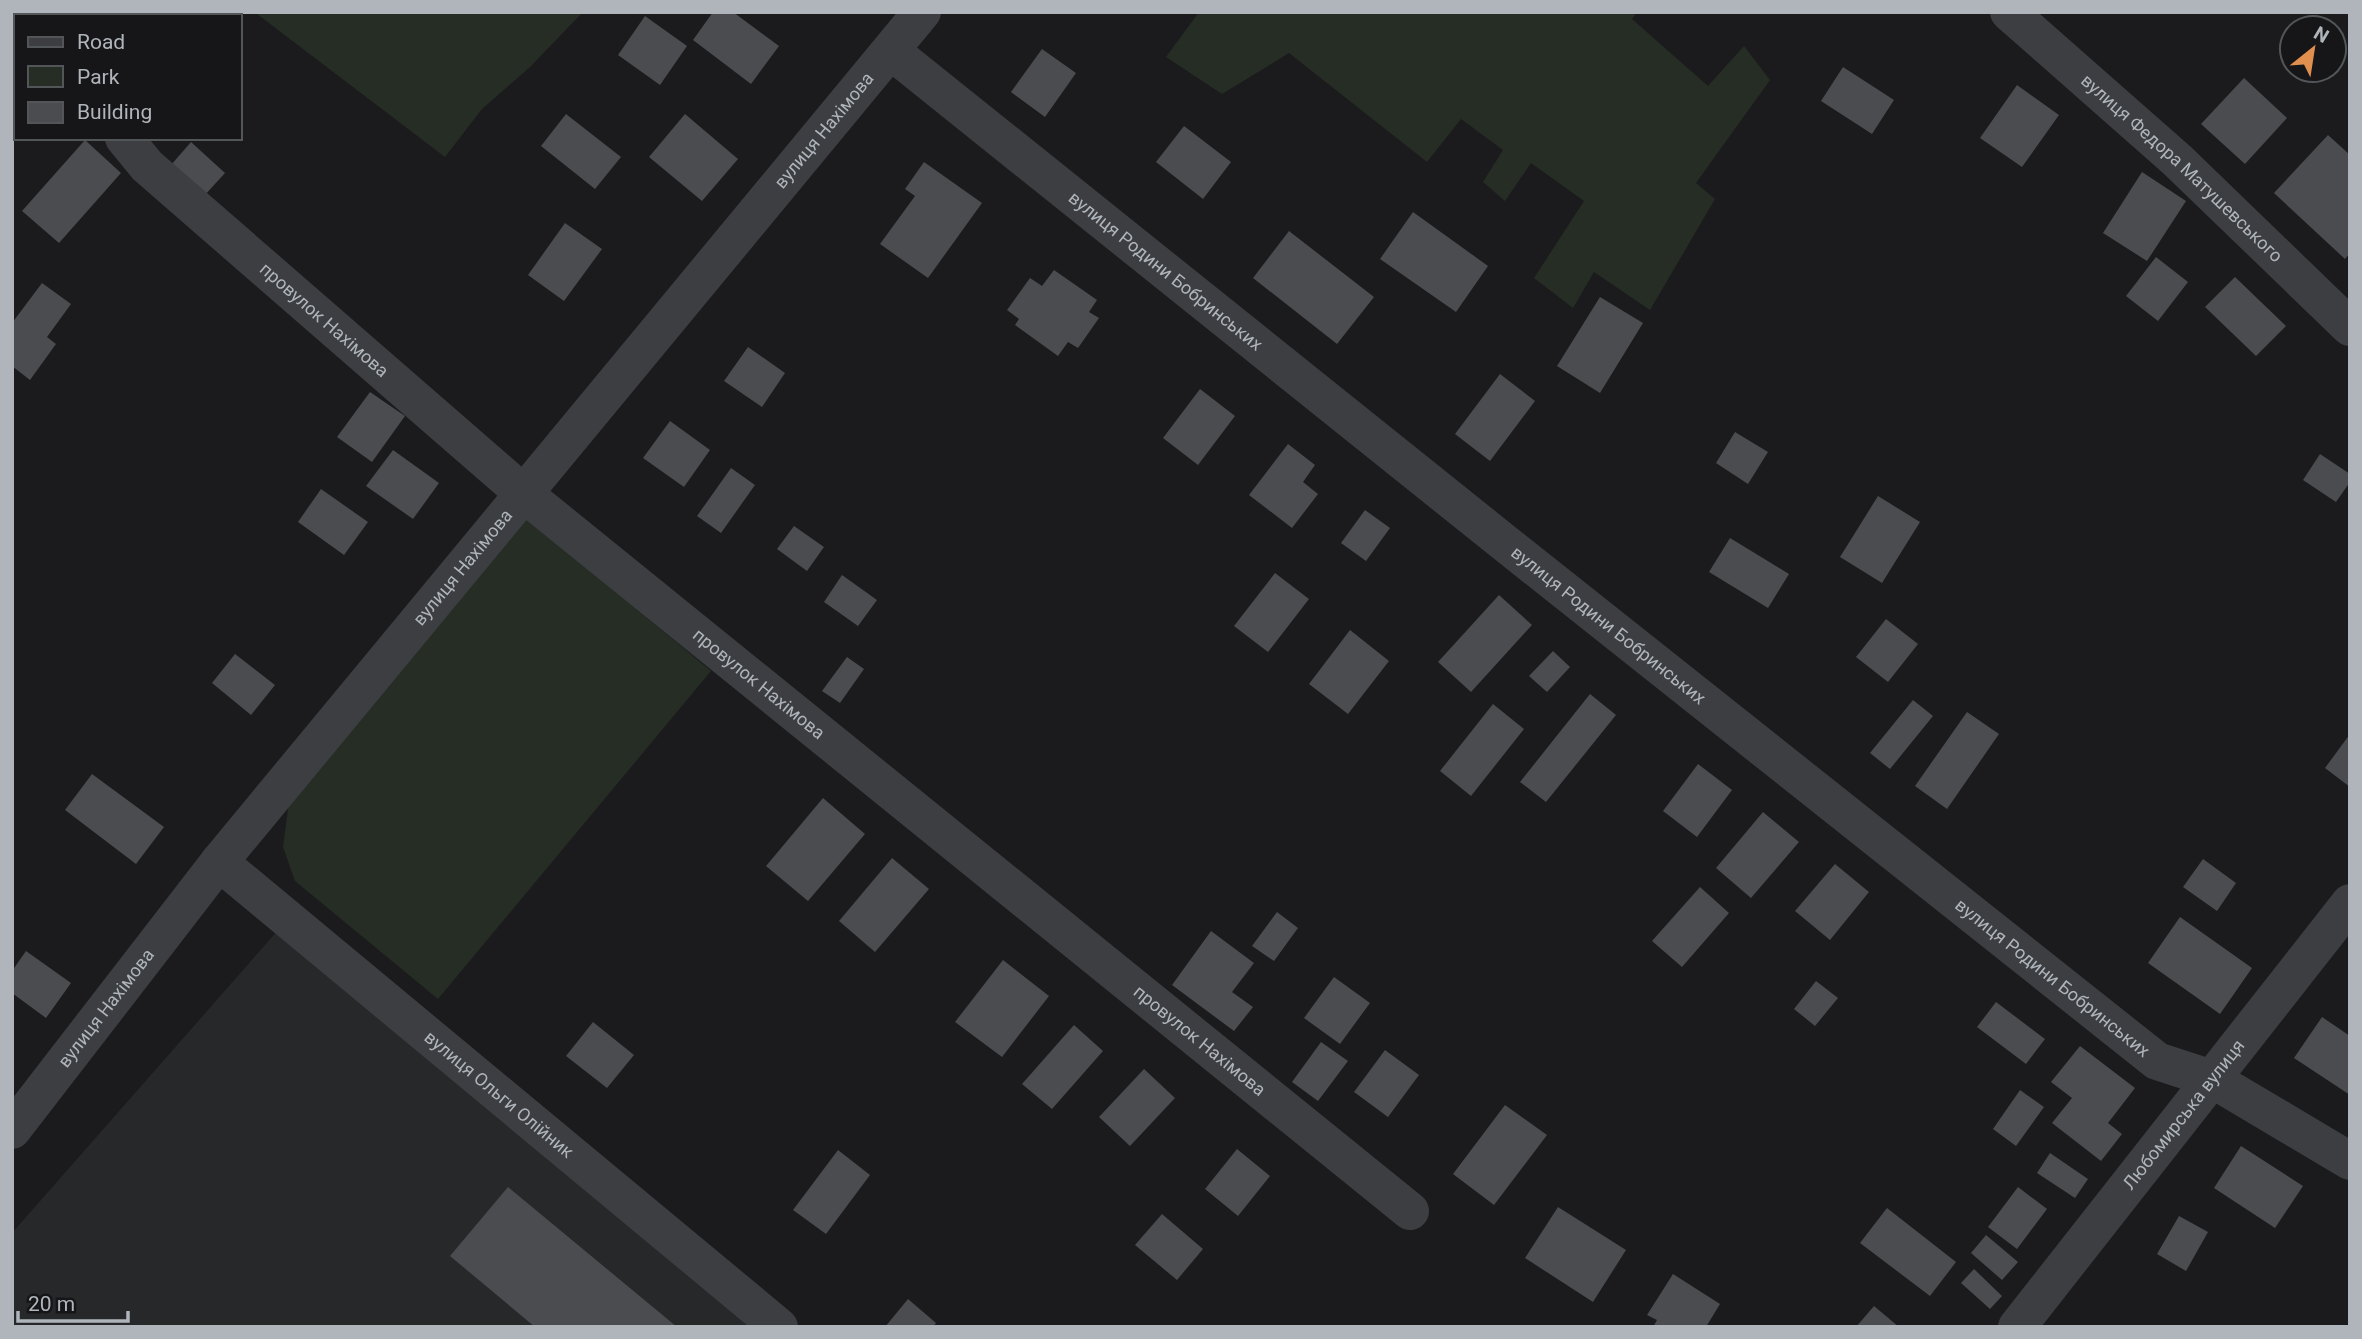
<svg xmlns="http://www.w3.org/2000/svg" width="2362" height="1339" font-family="Roboto,sans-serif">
	<rect width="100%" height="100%" fill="#1b1b1d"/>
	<path fill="#27282a" d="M280,928L754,1327H12V1233Z"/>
	<path fill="#262d25" d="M258,12H583L530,67L482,109L445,157L257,14Z
		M1199,12H1637L1632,19L1708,86L1744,46L1770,80L1696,183L1715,199L1650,310L1594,272L1573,308L1534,278L1584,201L1531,163L1505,201L1483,182L1503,150L1461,119L1427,162L1289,53L1222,94L1166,57Z
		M527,518L711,671L438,999L295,881L283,847L289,802Z"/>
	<path fill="#4a4c4f" d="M713,12H733L779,46L751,84L693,40Z
		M645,16L687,46L660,85L618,55Z
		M1042,49L1076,73L1045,117L1011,92Z
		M1843,67L1894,100L1872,134L1821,101Z
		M2244,78L2287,118L2245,164L2201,124Z
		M2017,85L2059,115L2022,167L1980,138Z
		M566,114L621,157L595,189L541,146Z
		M685,114L738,159L702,201L649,157Z
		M1184,126L1231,162L1203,199L1156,162Z
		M2328,135L2350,155V253L2345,259L2274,193Z
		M85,140L121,173L59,243L22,211Z
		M191,142L225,173L204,196L171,165Z
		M924,162L982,203L928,278L880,244L915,196L905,189Z
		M2142,172L2186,201L2147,261L2103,233Z
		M1413,212L1488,266L1456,312L1380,259Z
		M565,223L602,249L564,301L528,275Z
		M1289,231L1374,297L1337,344L1253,278Z
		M2156,257L2188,282L2158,321L2126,296Z
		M1054,270L1097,300L1089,312L1099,318L1078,348L1068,342L1058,356L1015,325L1019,319L1007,310L1030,278L1042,286Z
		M2235,277L2286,326L2256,356L2205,307Z
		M42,283L71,304L47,337L56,344L30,380L12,366V323Z
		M1600,297L1643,323L1600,393L1557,366Z
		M748,347L785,373L762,407L724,381Z
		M1500,374L1535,401L1490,461L1455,434Z
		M1200,389L1235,416L1198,465L1163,438Z
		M370,392L405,416L372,462L337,437Z
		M670,421L710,450L684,487L643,458Z
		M1735,432L1768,452L1748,484L1716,463Z
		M1288,444L1315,465L1303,482L1318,494L1292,528L1249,495Z
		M393,450L439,483L413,519L366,486Z
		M2320,454L2350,474V482L2336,502L2303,480Z
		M731,468L755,485L721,533L697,516Z
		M321,489L368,522L344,555L298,522Z
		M1878,496L1920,522L1882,583L1840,557Z
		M1365,510L1390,528L1366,561L1341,543Z
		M794,526L824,547L807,571L777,549Z
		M1730,538L1789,574L1768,608L1709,572Z
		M1275,573L1309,599L1268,652L1234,626Z
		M842,575L877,600L858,626L824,602Z
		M1499,595L1532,625L1471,692L1438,662Z
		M1886,619L1918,644L1888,682L1856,657Z
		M1350,630L1389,661L1348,714L1309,684Z
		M1553,651L1570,667L1547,692L1529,676Z
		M235,654L275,685L251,715L212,683Z
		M847,657L864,669L840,703L822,691Z
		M1590,694L1616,715L1546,802L1520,782Z
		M1913,700L1933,716L1890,769L1870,753Z
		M1493,704L1524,729L1471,796L1440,771Z
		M1967,712L1999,734L1947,809L1915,786Z
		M2350,734V787L2325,768Z
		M1698,764L1732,790L1697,837L1663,811Z
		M92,774L164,827L136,864L65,810Z
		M823,798L865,834L808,901L766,866Z
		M1763,812L1799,842L1751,898L1716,868Z
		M892,858L929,889L875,952L839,921Z
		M2203,859L2236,883L2217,911L2183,887Z
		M1835,864L1869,892L1830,940L1795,911Z
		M1700,887L1729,913L1682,967L1652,941Z
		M1277,912L1298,928L1274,961L1252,946Z
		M2180,917L2252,968L2220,1014L2148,963Z
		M1211,931L1254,963L1232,992L1253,1007L1234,1031L1172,985Z
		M26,951L71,983L46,1018L12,993V971Z
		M1003,960L1049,996L1002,1057L955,1022Z
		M1334,977L1370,1003L1340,1044L1304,1018Z
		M1816,981L1838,998L1815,1026L1794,1009Z
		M1996,1002L2045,1039L2026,1064L1977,1027Z
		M2322,1017L2350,1036V1095L2294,1058Z
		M593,1022L634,1055L607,1088L566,1056Z
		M1074,1025L1103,1051L1052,1109L1022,1084Z
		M1321,1042L1348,1061L1318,1101L1292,1082Z
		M2080,1046L2135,1088L2108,1123L2122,1134L2101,1161L2052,1123L2072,1098L2051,1082Z
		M1385,1050L1419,1075L1388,1117L1354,1092Z
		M1144,1069L1175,1098L1130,1146L1099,1117Z
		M2020,1090L2044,1107L2016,1146L1993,1129Z
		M1505,1105L1547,1135L1494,1205L1453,1174Z
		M2241,1146L2303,1186L2275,1228L2214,1188Z
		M1237,1149L1270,1176L1238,1216L1205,1189Z
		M838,1150L870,1175L826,1234L793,1210Z
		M2050,1153L2088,1179L2075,1198L2037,1173Z
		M508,1187L677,1327H535L450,1256Z
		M2018,1187L2047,1209L2017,1249L1988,1227Z
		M1558,1207L1626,1250L1593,1302L1525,1258Z
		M1887,1208L1956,1262L1930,1296L1860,1243Z
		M1162,1214L1203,1249L1177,1280L1135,1245Z
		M2179,1216L2208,1232L2186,1271L2157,1254Z
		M1986,1235L2018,1262L2002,1280L1971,1253Z
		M1974,1269L2002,1296L1990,1309L1961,1283Z
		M1673,1274L1720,1304L1706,1327H1653L1657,1320L1647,1315Z
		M908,1299L936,1323L933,1327H885Z
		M1874,1306L1899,1327H1856Z"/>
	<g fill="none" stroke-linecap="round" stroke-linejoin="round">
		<g stroke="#3c3e42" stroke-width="38">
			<path d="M18,12L21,16"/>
			<path id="s1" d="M2009,12L2177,160L2350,327"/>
			<path id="s2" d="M891,51L1506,544L2157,1061L2212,1079L2350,1161"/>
			<path id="s3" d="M124,138L147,166L523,493L1410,1211"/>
			<path id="s4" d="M219,862L779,1327"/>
			<path id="s5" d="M12,1130L219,862L922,12"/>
			<path id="s6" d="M2017,1327L2350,903"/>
		</g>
	</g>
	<g text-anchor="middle" stroke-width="5" stroke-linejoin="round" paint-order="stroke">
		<g font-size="18" fill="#afb5bb" stroke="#161618">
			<text dy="6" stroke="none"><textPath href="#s5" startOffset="1288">вулиця Нахімова</textPath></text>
			<text dy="6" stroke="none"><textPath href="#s1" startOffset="233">вулиця Федора Матушевського</textPath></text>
			<text dy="6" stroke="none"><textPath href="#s2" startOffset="352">вулиця Родини Бобринських</textPath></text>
			<text dy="6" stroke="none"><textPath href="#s3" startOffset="271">провулок Нахімова</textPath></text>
			<text dy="6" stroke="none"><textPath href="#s5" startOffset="721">вулиця Нахімова</textPath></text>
			<text dy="6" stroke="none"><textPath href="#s2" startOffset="919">вулиця Родини Бобринських</textPath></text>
			<text dy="6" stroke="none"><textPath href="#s3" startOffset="838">провулок Нахімова</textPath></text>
			<text dy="6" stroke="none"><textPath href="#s2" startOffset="1486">вулиця Родини Бобринських</textPath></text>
			<text dy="6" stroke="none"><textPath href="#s5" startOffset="154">вулиця Нахімова</textPath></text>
			<text dy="6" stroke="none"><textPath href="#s3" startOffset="1405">провулок Нахімова</textPath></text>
			<text dy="6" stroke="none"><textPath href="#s4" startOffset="364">вулиця Ольги Олійник</textPath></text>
			<text dy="6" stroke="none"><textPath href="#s6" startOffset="270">Любомирська вулиця</textPath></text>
		</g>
	</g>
	<rect width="2362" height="1339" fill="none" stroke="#afb5bb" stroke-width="28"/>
	<rect x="14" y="14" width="228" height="126" fill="#161618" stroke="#535659" stroke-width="2"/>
	<rect x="28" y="37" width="35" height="10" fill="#3c3e42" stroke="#535659" stroke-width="2"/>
	<text x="77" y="49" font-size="21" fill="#afb5bb">Road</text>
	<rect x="28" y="66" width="35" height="21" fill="#262d25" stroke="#535659" stroke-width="2"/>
	<text x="77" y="84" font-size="21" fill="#afb5bb">Park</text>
	<rect x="28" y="102" width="35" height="21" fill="#4a4c4f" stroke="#535659" stroke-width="2"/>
	<text x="77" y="119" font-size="21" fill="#afb5bb">Building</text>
	<g transform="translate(2313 49) rotate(30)"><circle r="33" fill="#161618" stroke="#535659" stroke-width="2"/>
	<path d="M0-5L12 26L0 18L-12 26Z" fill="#e18f4f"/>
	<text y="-10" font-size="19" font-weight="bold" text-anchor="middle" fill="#afb5bb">N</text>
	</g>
	<path d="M18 1311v10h110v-10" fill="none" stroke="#afb5bb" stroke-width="3.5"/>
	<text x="28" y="1311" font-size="21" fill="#afb5bb" stroke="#161618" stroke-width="5" paint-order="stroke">20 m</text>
</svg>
